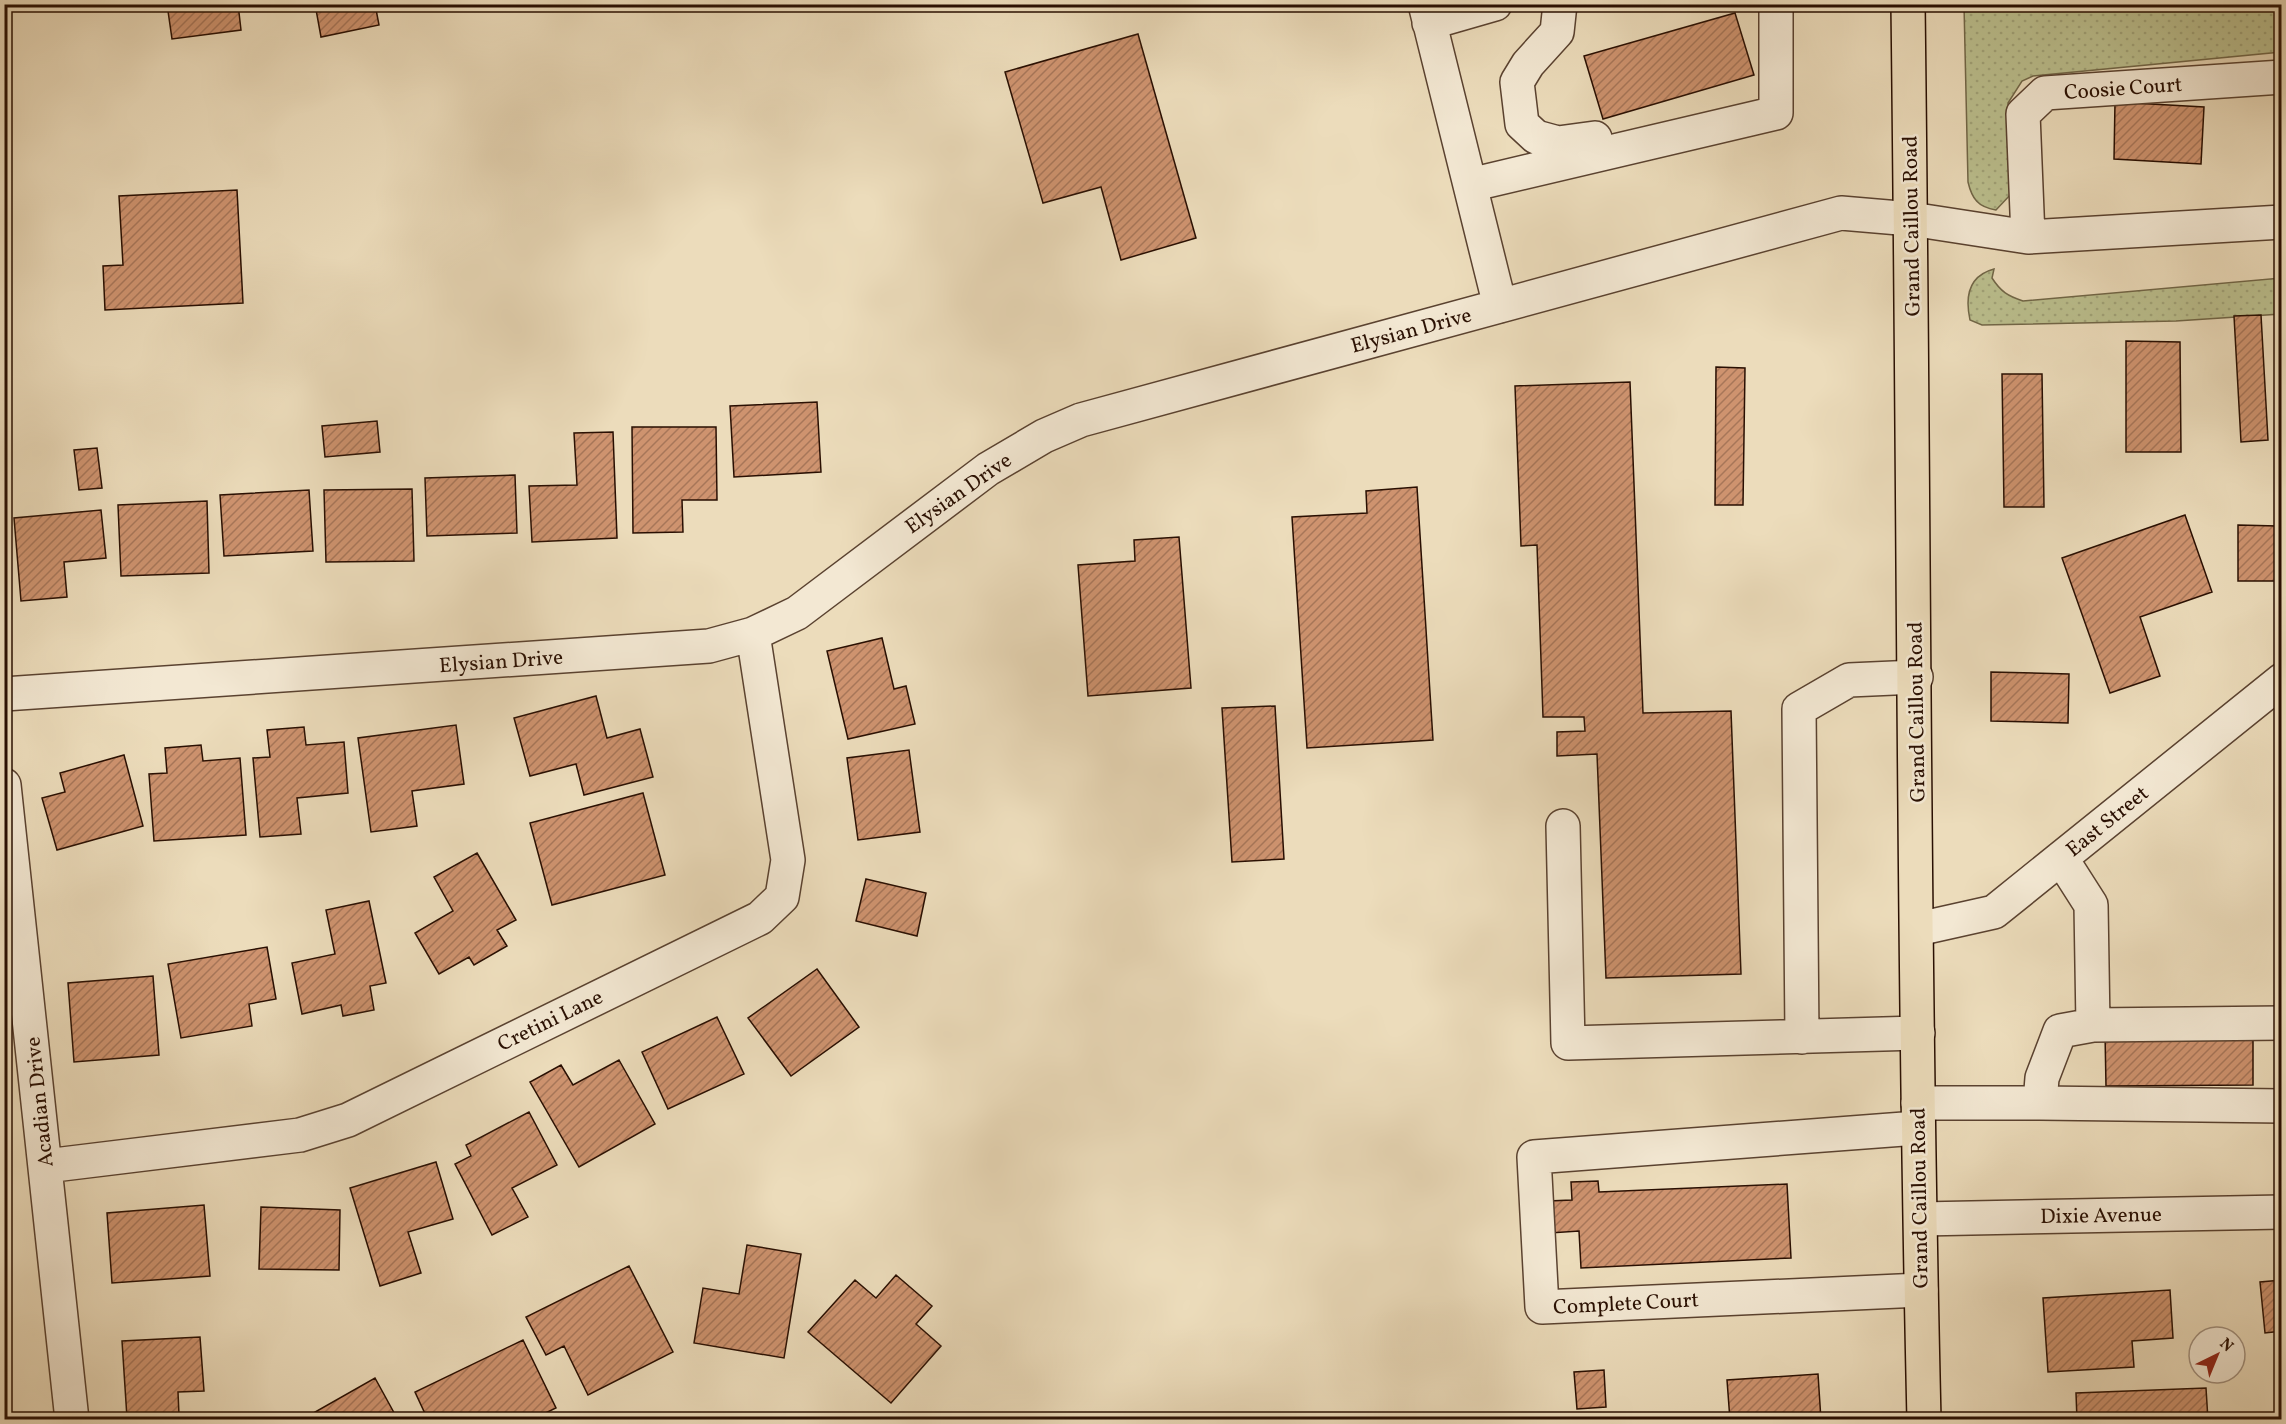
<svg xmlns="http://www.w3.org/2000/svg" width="2286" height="1424" font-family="Vollkorn,serif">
	<defs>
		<pattern id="grass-dots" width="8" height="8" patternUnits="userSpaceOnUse" patternTransform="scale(1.5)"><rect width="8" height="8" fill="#bbbf8e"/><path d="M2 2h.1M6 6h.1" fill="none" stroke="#a1a379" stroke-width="1.8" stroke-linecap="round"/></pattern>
		<pattern id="building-hatch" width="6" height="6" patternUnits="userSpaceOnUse" patternTransform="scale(1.5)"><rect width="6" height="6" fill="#ce936f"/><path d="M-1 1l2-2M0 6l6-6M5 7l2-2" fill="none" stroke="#a77659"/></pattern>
	</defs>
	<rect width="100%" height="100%" fill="#ecdcbb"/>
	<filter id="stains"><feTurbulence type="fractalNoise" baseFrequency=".00333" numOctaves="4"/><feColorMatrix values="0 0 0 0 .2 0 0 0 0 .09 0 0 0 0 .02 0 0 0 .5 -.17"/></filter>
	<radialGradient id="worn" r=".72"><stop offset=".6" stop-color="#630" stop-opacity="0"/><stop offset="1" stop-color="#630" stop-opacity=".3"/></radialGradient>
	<path fill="url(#grass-dots)" stroke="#726748" stroke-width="1.5" d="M1964,5H2281V52L2033,76L2022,81L2008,103L2012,193L1996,210C1978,207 1972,199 1968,182Z
		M1994,269L1992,278C2001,292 2008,296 2023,301L2281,278V314L2176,321L1982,325L1970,320C1965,297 1968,276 1994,269Z"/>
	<path fill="url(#building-hatch)" stroke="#290f02" stroke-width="1.5" d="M167,4H238L241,30L172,39Z
		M315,4H375L379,25L321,37Z
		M870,4H897L898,8L870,10Z
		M1735,13L1754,75L1603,119L1584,56Z
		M1138,34L1196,238L1121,260L1101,187L1043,203L1005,72Z
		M2115,102L2204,107L2201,164L2114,159Z
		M237,190L243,303L105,310L103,266L123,265L119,196Z
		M2261,315L2268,440L2241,442L2234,316Z
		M2126,341L2180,342L2181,452H2126Z
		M1716,367L1745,368L1743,505H1715Z
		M2002,374H2042L2044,507H2004Z
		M1630,382L1643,713L1731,711L1741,974L1606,978L1597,754L1557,756V732L1585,731L1584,717H1543L1537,545L1521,546L1515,386Z
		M817,402L821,472L734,477L730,406Z
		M377,421L380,452L325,457L322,426Z
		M632,427H716L717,500H682L683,532L633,533Z
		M613,432L617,538L532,542L529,486L577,485L574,433Z
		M97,448L102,488L79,490L74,450Z
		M515,475L517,533L427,536L425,478Z
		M1417,487L1433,740L1307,748L1292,517L1367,513L1366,491Z
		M412,489L414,561L326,562L324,490Z
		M309,490L313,551L224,556L220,495Z
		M207,501L209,573L121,576L118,505Z
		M101,510L106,558L64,562L67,597L21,601L14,518Z
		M2185,515L2212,592L2140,617L2160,676L2110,693L2062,558Z
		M2238,525L2277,526V581H2238Z
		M1179,537L1191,688L1088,696L1078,565L1135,561L1134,540Z
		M882,638L894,689L906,686L915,724L848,739L827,651Z
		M1991,672L2069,674L2068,723L1991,721Z
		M596,696L607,738L640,729L653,777L584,795L576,764L530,776L514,718Z
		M1275,706L1284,859L1232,862L1222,708Z
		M456,725L464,784L412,791L417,826L371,832L358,738Z
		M304,727L306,745L344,742L348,793L297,798L301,834L260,837L253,758L270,757L267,730Z
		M201,745L203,761L240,758L246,835L154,841L149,774L167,773L165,748Z
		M909,750L920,832L858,840L847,758Z
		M124,755L143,826L57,850L42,798L65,792L60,773Z
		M643,793L665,875L552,905L530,823Z
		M477,853L516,920L497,930L507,946L474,965L469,957L439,974L415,933L453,911L434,877Z
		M866,879L926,893L917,936L856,921Z
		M369,901L386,983L370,986L374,1010L343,1016L341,1005L302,1014L292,963L335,954L326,910Z
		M267,947L276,999L249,1004L252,1026L181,1038L168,964Z
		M817,969L859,1027L791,1076L748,1018Z
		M153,976L159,1055L74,1062L68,983Z
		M717,1017L744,1074L668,1109L642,1052Z
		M2253,1032V1085L2106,1086L2105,1033Z
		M619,1060L655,1124L579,1167L530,1082L561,1065L573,1085Z
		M529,1112L557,1165L512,1188L528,1217L492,1235L455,1164L471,1156L466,1145Z
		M436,1162L453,1219L408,1232L421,1273L380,1286L350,1188Z
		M1598,1181L1599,1192L1787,1184L1791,1258L1581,1268L1579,1231L1550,1233L1548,1201L1572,1200L1571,1182Z
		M204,1205L210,1276L112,1283L107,1213Z
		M261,1207L340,1210L339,1270L259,1269Z
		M747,1245L801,1254L784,1358L694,1343L703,1288L739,1294Z
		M629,1266L673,1352L588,1395L564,1346L546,1355L526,1317Z
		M896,1275L932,1306L916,1324L941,1346L891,1403L808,1332L855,1280L876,1298Z
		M2282,1280V1331L2265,1333L2260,1282Z
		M2170,1290L2173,1338L2132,1341L2134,1367L2048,1372L2043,1298Z
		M200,1337L204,1391L178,1392L179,1415L127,1418L122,1341Z
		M523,1340L556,1408L531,1420H428L415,1392Z
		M1604,1370L1606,1407L1577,1409L1574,1372Z
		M1818,1374L1821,1420H1730L1727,1380Z
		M375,1378L398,1420H301Z
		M2206,1388L2208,1420H2077L2076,1393Z"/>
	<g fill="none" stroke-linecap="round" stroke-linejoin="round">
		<g stroke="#5a4230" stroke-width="36">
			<path id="minor" d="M1425,4L1500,306
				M1560,4L1557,32L1528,64L1517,82L1522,124L1536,137L1558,143L1595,138
				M1429,23L1495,4
				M1470,185L1776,113V4
				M2028,237L2023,114L2045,93L2282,77
				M4,694L709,646L753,634L797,613L988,469L1044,436L1081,420L1841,213L1911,219L2028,237L2282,222
				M4,785L72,1420
				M1563,826L1568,1043L1918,1033
				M1918,929L1994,912L2282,680
				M2093,1025L2282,1023
				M1802,1037L1799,709L1849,680L1916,677
				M1918,1103H2040L2042,1078L2060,1031L2093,1025L2091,905L2061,858
				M2040,1103L2282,1106
				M1917,1128L1534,1157L1542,1307L1921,1290
				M46,1166L300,1135L348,1120L760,918L782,897L788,860L753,634
				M1921,1219L2282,1212"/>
		</g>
		<g stroke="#290f02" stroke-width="36">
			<path id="major" d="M1908,4C1914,476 1913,948 1924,1420"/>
		</g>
		<use href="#minor" stroke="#f3e8d3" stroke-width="33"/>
		<use href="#major" stroke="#ecdcbb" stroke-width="33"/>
	</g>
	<g text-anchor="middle" stroke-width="5" stroke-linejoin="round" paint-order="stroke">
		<g font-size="21" fill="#290f02" stroke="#f3e8d3">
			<text transform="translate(2123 88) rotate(-4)" y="7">Coosie Court</text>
			<text transform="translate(1911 226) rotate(-91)" y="7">Grand Caillou Road</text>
			<text transform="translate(1411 330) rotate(-15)" y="7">Elysian Drive</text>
			<text transform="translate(958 493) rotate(-35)" y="7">Elysian Drive</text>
			<text transform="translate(501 661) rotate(-4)" y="7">Elysian Drive</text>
			<text transform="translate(1916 712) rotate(-91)" y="7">Grand Caillou Road</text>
			<text transform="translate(2107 821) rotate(-39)" y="7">East Street</text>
			<text transform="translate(550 1020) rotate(-26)" y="7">Cretini Lane</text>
			<text transform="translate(39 1102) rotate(-96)" y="7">Acadian Drive</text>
			<text transform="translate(1919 1198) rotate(-91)" y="7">Grand Caillou Road</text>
			<text transform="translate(2101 1215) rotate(-1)" y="7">Dixie Avenue</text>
			<text transform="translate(1626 1303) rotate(-3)" y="7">Complete Court</text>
		</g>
	</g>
	<rect width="2286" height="1424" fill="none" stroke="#ecdcbb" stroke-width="24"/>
	<rect x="6" y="6" width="2274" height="1412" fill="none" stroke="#290f02" stroke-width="3"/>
	<rect x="12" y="12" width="2262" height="1400" fill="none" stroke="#290f02" stroke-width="1.5"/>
	<g transform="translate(2217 1355) rotate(43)"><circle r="28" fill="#f3e8d3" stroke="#a2917f" stroke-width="1.5"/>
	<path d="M0-4.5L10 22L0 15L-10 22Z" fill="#8f2418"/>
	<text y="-9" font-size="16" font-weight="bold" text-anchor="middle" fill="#290f02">N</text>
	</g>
	<rect width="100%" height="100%" filter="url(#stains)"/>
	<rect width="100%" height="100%" fill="url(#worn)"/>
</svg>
